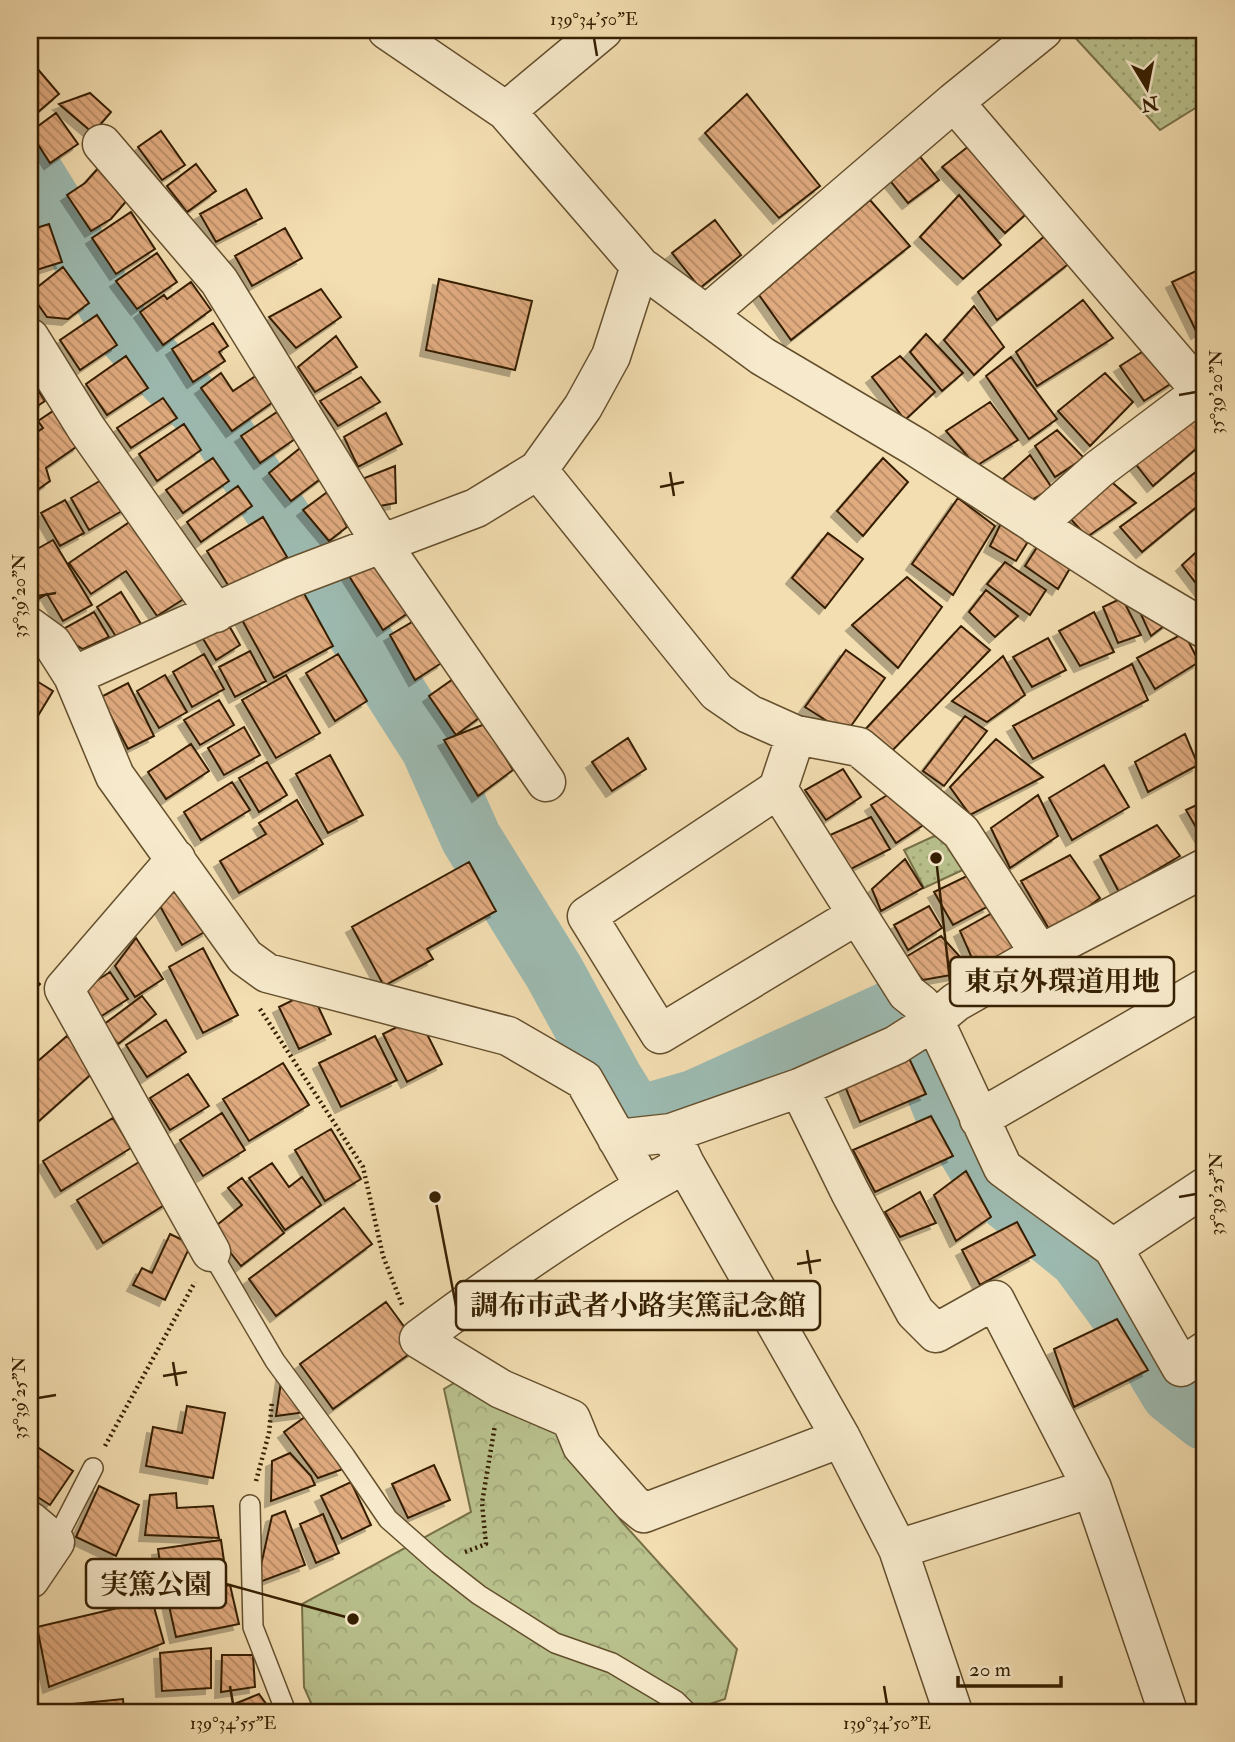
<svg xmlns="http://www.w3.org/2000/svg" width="1235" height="1742" font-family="'IM FELL Double Pica','Noto Serif JP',serif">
	<defs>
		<pattern id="grass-dots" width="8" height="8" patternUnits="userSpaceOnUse" patternTransform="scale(1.75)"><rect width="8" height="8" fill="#b9c18d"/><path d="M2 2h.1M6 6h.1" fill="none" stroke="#a0a578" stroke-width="1.8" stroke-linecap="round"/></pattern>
		<pattern id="forest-crowns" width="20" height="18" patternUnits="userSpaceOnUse" patternTransform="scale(1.75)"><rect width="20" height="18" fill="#b9c18d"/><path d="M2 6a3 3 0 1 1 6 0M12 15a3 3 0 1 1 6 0" fill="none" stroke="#a0a578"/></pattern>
		<pattern id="building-back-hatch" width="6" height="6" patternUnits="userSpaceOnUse" patternTransform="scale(1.75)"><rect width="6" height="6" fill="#e1ab80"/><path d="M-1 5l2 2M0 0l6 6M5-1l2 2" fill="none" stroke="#b78b66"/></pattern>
		<filter id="shadow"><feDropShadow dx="-6" dy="6" stdDeviation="0" flood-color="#0004"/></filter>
	</defs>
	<rect width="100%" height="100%" fill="#f3deb1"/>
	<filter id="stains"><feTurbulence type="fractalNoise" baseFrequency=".00286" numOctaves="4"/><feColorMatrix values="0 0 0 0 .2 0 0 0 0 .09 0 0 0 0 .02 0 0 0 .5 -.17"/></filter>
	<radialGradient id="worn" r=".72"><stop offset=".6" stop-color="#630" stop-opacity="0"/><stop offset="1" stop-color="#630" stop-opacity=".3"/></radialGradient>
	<path fill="url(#grass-dots)" stroke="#777047" stroke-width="2" d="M1072,30H1205V102L1160,130L1070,32Z
		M943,832L969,867L924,888L904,850Z"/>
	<path fill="url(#forest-crowns)" stroke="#777047" stroke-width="2" d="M459,1380L564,1426L621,1521L737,1649L725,1699L686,1712H315L304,1687L302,1604L471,1512L444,1389Z"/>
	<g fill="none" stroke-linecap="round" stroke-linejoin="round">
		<path stroke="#9dbbb2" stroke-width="61" d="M30,168L64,223L119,325L169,379L219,428L332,593L431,748L471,838L554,972L613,1080L636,1117L695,1100L893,1010L905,1012L944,1110L990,1186L1079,1258L1138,1338L1171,1393L1205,1420"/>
	</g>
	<path fill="url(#building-back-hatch)" stroke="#351f01" stroke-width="2" filter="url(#shadow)" d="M30,60L59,94L30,119Z
		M90,93L111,112L93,133L59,104Z
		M747,94L820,186L779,218L705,133Z
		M56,113L78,144L50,163L30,132Z
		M161,131L185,165L162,180L138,147Z
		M974,142L1035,206L1005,233L942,167Z
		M913,148L939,180L908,203L883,172Z
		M102,164L134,192L111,219L91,231L67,195L85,183Z
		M196,164L216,191L187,212L167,186Z
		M246,189L262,218L216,242L200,214Z
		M959,195L1001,245L963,279L920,237Z
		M870,200L910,246L791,340L759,295Z
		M131,212L155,249L116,274L92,238Z
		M715,220L741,255L700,288L672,253Z
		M49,224L62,262L30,272V230Z
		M285,228L302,258L252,286L235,256Z
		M1046,235L1071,262L997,320L978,292Z
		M157,253L177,282L137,309L116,281Z
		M63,267L89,303L68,319L47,317L30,293Z
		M1205,267V328L1197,333L1172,282Z
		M439,279L532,301L515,370L426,350Z
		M191,282L211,310L163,345L140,312L164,295L167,299Z
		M321,289L341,317L296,348L269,317Z
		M1083,300L1113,338L1037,386L1016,352Z
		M974,306L1004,347L974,375L944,340Z
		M97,315L117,345L80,370L60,340Z
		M213,323L228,346L219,352L225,361L193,382L172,349Z
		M926,334L963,373L942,391L910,352Z
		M336,336L357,367L315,392L298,367Z
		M1153,345L1178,379L1144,401L1120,366Z
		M126,356L148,388L107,415L86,384Z
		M900,356L935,392L905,420L872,377Z
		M1011,357L1057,419L1029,439L986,376Z
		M221,373L233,391L257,375L276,400L232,431L201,388Z
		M1105,373L1133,402L1090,446L1058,411Z
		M361,377L380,402L338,426L320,401Z
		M30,378L45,401L30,411Z
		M163,398L177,418L131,448L117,428Z
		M990,402L1018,440L976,466L946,431Z
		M56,409L79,445L46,468L50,481L30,495V437L43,428L38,421Z
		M1195,409L1205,422V441L1153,486L1130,457Z
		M277,412L295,439L260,463L241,436Z
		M386,413L402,444L358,467L344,437Z
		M184,424L201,450L157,481L139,454Z
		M1057,430L1084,458L1055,477L1035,446Z
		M304,445L327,474L291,501L269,473Z
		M1030,455L1052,488L1028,502L1003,479Z
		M213,458L229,481L183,513L166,490Z
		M883,458L908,482L863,536L837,511Z
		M395,466L396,503L374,507L362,479Z
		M1196,472L1205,485V500L1142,552L1120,527Z
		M108,476L127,508L89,530L71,498Z
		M1107,478L1136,503L1087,537L1068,516Z
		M238,486L252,506L201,542L187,522Z
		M330,490L347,527L329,541L303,510Z
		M958,498L995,526L953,595L912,564Z
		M65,500L84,533L60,546L41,513Z
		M1005,515L1034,532L1016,561L990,546Z
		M137,517L190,595L157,616L126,571L91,594L69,563Z
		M263,517L287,557L231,590L207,551Z
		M828,533L863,559L825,608L792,578Z
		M53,540L92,605L63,621L47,594L30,604V553Z
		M1041,541L1073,563L1058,589L1025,566Z
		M1205,544V595L1182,565Z
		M379,555L414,609L383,630L344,568Z
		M1005,562L1046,590L1030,615L987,584Z
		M907,577L942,607L898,668L852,625Z
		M301,588L333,646L274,678L242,620Z
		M986,590L1018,616L995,637L969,612Z
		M121,592L141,624L117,638L97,607Z
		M1131,593L1177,616L1151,636Z
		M1122,598L1141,635L1118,643L1103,607Z
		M94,612L109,637L83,649L74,644L63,629Z
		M1094,612L1114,652L1080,666L1059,631Z
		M419,618L443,662L415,680L390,635Z
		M227,622L240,645L216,660L202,637Z
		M961,626L990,650L889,754L863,732Z
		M1184,633L1199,662L1155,689L1137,658Z
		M1048,638L1066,670L1032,687L1013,657Z
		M846,650L885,678L846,733L805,707Z
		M250,651L266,681L235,697L219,667Z
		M204,654L224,689L192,707L173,672Z
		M338,654L367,701L335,721L306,673Z
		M1003,656L1025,695L987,722L952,701Z
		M1132,664L1148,700L1033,759L1013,726Z
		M165,675L187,712L159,728L137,691Z
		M286,675L320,733L276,758L242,700Z
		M30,677L53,691L30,729Z
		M456,677L483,715L456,735L429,696Z
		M128,683L154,736L128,749L101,697Z
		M219,700L234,725L200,745L184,720Z
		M965,716L987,731L944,786L923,771Z
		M485,724L513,770L478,796L444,740Z
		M244,727L260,755L224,775L208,748Z
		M1185,734L1198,765L1148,792L1135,762Z
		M628,738L646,769L612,791L592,762Z
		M996,739L1043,777L970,815L950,787Z
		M191,744L209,771L166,799L148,772Z
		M330,755L363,815L328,833L296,774Z
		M267,762L287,795L259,812L239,778Z
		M1104,765L1129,807L1072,840L1049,798Z
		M843,769L861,797L826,820L805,790Z
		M232,782L250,810L201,840L184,812Z
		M899,788L925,824L896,843L871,805Z
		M1038,795L1058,836L1010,868L991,828Z
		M297,800L323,844L239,893L220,861L266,834L259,823Z
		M1205,801V843L1186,810Z
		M871,817L890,849L847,871L830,835Z
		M1157,825L1180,856L1119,892L1100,856Z
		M1070,855L1100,898L1052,934L1021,881Z
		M905,859L923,888L881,911L872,889Z
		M469,862L496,911L427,949L433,959L384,986L352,927Z
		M969,875L989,906L953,925L934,892Z
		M181,884L208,930L182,945L156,899Z
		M929,906L942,928L908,950L894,925Z
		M1001,908L1023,947L975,965L960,931Z
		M941,936L973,971L923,980L904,958Z
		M136,938L163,979L135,997L115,966Z
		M203,948L238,1015L203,1033L169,967Z
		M110,972L128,999L100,1017L82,990Z
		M30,975L40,984L30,995Z
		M311,991L331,1034L299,1049L279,1007Z
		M142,996L156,1014L118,1044L103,1025Z
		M166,1020L186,1052L147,1077L126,1045Z
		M397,1027L425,1030L442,1064L407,1082L383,1034Z
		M67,1036L97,1069L30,1129V1068Z
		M375,1036L397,1080L341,1107L319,1063Z
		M907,1054L926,1094L860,1122L844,1084Z
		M283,1063L309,1105L249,1141L223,1099Z
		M188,1074L209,1106L170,1130L150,1098Z
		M222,1113L245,1150L203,1176L180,1140Z
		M931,1116L953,1156L875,1192L853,1150Z
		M113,1118L131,1148L61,1191L43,1161Z
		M331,1129L361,1179L325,1201L295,1150Z
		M152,1154L179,1196L103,1243L77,1200Z
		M272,1163L289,1187L302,1177L321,1205L285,1230L249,1178Z
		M966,1171L991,1217L956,1241L934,1195Z
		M242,1178L284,1233L241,1266L212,1229L242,1205L228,1188Z
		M920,1192L936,1223L900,1237L885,1212Z
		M344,1208L372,1244L276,1316L249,1279Z
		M1017,1222L1035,1255L980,1285L962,1250Z
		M170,1234L191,1244L165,1300L133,1285L142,1268L152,1273Z
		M386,1302L419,1347L333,1409L300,1364Z
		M1117,1319L1148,1370L1074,1407L1054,1349Z
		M282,1375L306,1412L276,1416Z
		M187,1406L225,1413L213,1478L146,1466L153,1427L182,1433Z
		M305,1417L343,1469L318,1478L284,1432Z
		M30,1442L73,1471L50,1505L30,1492Z
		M290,1453L311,1476L315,1485L271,1501L272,1461Z
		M434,1465L450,1500L408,1518L392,1484Z
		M351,1482L371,1525L342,1539L321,1496Z
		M99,1486L139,1505L116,1556L76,1537Z
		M176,1493L177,1508L213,1506L219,1538L145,1535L150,1495Z
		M285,1511L305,1565L257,1583L272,1516Z
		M323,1514L339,1553L316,1563L300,1524Z
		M221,1540L226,1575L163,1585L158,1549Z
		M230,1585L239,1624L176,1637L167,1597Z
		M152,1600L164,1643L49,1687L37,1627Z
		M211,1648V1688L162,1691L160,1653Z
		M222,1655H253L255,1687L221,1692Z
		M259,1694L272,1712H238L232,1705Z
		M123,1699L124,1712H54L53,1706Z"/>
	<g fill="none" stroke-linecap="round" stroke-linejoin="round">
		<g stroke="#644f2d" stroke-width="22">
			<path id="service" d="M211,1252L275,1361L345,1456L388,1519L438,1563L479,1595L555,1643L612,1663L676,1701L687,1712
				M250,1505L253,1627L286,1712
				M55,1542L93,1468"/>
		</g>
		<g stroke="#644f2d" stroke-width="41">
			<path id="minor" d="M387,30L506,111L640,266L762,356L916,447L1127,583L1205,629
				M954,102L1201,391
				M506,111L603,30
				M102,144L219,281L381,543L546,782
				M706,315L954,102L1043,30
				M30,338L86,428L216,613
				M538,470L717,692L749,714L796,735L859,747L961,832L1040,954
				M1036,525L1099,469L1205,389
				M30,627L52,643L73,676L115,776L245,957L267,973L508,1036L584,1080L644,1186
				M73,676L291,578L476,508L538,470L583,407L611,356L640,266
				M796,735L778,789L587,916L660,1034L857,915
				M778,789L907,993L921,1004L934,1020L1003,1168L1113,1248L1181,1367L1205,1351
				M176,859L64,989L211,1252
				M799,1088L850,1192L915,1312L936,1333L995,1300L1092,1488L1168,1712
				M979,1119L1205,988
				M617,1139L671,1133L799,1088L896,1045L932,1022L956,1002L1040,954L1205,868
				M674,1140L685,1164L841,1438L898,1549L953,1712
				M685,1164C593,1213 503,1276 419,1339L501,1389L571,1419L582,1446L632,1503L644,1513L841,1438
				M1113,1248L1205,1187
				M30,1521L55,1542L30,1579
				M898,1549L1092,1488"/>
		</g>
		<path stroke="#351f01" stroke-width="4.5" stroke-dasharray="2 3.5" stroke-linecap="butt" d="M260,1009L363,1167L383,1256L403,1307
			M105,1446L195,1282
			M256,1481L269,1433L272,1401
			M465,1552L486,1544L482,1503L495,1425"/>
		<use href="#service" stroke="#f7eacc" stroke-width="19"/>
		<use href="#minor" stroke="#f7eacc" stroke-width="38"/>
	</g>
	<path fill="none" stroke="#351f01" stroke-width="2.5" d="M594,38L597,56M1179,395L1196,392M670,472L674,496M660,487L684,482M38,596L56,593M1179,1197L1196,1194M807,1250L811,1274M797,1264L821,1260M173,1362L177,1386M163,1376L187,1372M38,1398L56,1395M230,1686L233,1704M884,1686L887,1704"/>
	<path fill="none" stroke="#351f01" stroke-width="2.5" d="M936 858L950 981M435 1197L456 1306M353 1619L226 1584"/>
	<g fill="#351f01" stroke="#f7eacc" stroke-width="2.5">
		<circle cx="936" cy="858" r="7"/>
		<circle cx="435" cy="1197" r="7"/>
		<circle cx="353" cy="1619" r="7"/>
	</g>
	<g fill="#f7eacc" stroke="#351f01" stroke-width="2.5">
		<rect x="950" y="957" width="224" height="49" rx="7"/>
		<rect x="456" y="1281" width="364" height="49" rx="7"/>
		<rect x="86" y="1559" width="140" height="49" rx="7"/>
	</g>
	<g font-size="28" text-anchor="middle" font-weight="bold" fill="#351f01">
		<text x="1062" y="991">東京外環道用地</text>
		<text x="638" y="1315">調布市武者小路実篤記念館</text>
		<text x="156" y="1594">実篤公園</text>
	</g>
	<rect width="1235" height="1742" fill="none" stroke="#f3deb1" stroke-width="77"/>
	<g transform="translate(1147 88) rotate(170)" stroke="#f7eacc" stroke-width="5" paint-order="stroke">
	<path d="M0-5L12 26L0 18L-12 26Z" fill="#351f01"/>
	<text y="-10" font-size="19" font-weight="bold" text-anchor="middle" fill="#351f01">N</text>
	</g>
	<path d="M958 1676v10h103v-10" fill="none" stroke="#351f01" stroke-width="3.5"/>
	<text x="969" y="1676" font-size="21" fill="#351f01" stroke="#f7eacc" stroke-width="5" paint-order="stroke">20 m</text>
	<rect x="38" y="38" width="1158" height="1666" fill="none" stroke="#351f01" stroke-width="2.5"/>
	<g font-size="18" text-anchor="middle" fill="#351f01">
		<text x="594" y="25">139°34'50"E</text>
		<text transform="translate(1216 392) rotate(-90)" y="6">35°39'20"N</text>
		<text transform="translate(19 596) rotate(-90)" y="6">35°39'20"N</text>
		<text transform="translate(1216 1194) rotate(-90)" y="6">35°39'25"N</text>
		<text transform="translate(19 1398) rotate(-90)" y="6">35°39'25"N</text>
		<text x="233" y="1729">139°34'55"E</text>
		<text x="887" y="1729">139°34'50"E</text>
	</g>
	<rect width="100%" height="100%" filter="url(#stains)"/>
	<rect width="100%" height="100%" fill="url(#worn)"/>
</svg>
